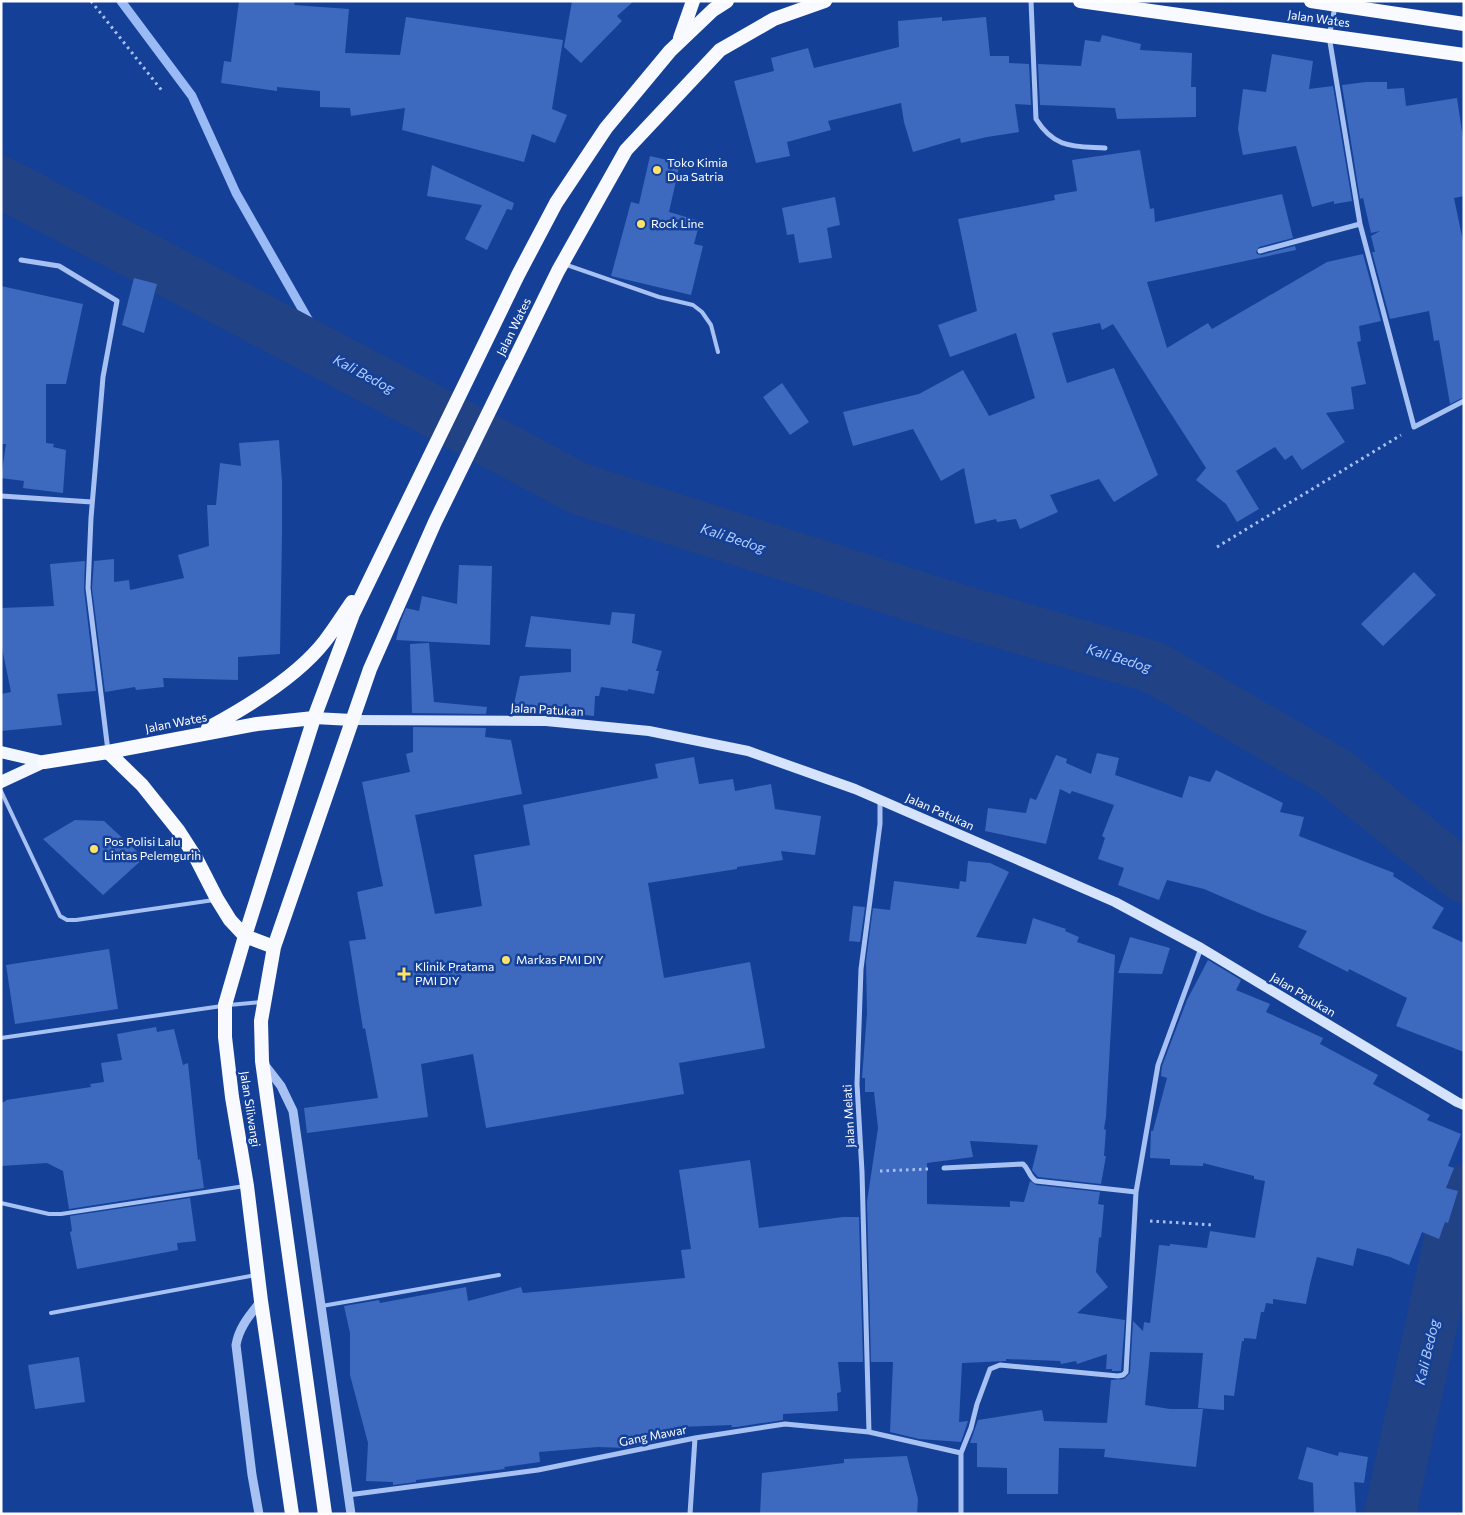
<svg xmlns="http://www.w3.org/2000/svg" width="1465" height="1515" font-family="Commissioner,sans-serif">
	<rect width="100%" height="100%" fill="#144098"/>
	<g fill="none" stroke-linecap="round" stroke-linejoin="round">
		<path stroke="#99baf5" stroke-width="9" d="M121,1L192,96L236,193L329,356"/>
		<path stroke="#214284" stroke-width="52" d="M1,182L580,489L942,605L1153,667L1334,772L1464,877
			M1390,1514L1454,1221L1464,1190"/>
	</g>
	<path fill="#3d6abf" d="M239,1H295L294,5L349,9L345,53L400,55L406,17L563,40L552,109L567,115L555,143L532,134L524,162L402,130L405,108L351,116L350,108L320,107V91L277,87V91L221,83L224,61L231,62Z
		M572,1H634L617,16L622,21L581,63L564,47Z
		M942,17V21L986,17L990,56H1009V63L1029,64L1031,105L1015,104L1019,132L987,137L961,143L960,138L913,152L904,122L901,103L828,121L831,130L787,142L790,156L756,163L734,81L774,71L771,58L808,48L814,68L899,47L898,21Z
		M1102,35L1141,44L1140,50L1192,53L1191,87H1196V117L1117,119L1115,108L1040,105L1038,64L1081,66L1085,40L1100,42Z
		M1272,54L1313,61L1309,89L1333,86L1352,201L1334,204V201L1312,207L1296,146L1243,155L1238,129L1243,89L1266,92Z
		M1366,82H1387V89L1404,88L1406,106L1457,98L1464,145V196L1454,198L1464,246V397L1450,404L1439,340L1434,341L1429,311L1390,319L1372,252H1375L1371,236L1380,231L1371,233L1363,198L1360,199L1342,85Z
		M1140,150L1150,209L1154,208L1155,222L1282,194L1293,238L1259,247L1256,252L1257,254L1261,255L1295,246L1296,250L1147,282L1167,348L1208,323L1212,329L1327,262L1363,254L1381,321L1359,326L1361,341L1357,342L1366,384L1351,387L1354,409L1326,413L1345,442L1302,470L1292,455L1285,460L1275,447L1236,471L1259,509L1237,522L1226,504L1196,480L1206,468L1113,324L1102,330L1100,323L1052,333L1067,383L1114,368L1158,475L1114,502L1099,479L1050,495L1058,512L1020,529L1016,519L997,522L996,519L975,524L964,468L941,481L913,429L853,446L843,412L919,394L963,370L989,416L1035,398L1016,333L950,357L938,325L977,311L958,219L1055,200L1054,195L1077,191L1072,160Z
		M650,156L680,163L669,212L700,221L694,244L703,246L691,295L611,276L631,202L639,204Z
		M432,165L514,203L512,210L507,209L487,250L465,239L482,205L427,196Z
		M835,197L840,225L827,228L832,258L799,263L794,234L787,235L782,208Z
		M134,278L157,284L144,333L122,325Z
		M1,286L83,304L66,384H46V443L54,444L53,447L66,450L63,493L23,488L24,481L1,478L6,444H1Z
		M782,383L809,422L790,435L763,397Z
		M279,440L282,482V534L280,654L238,657V680L163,678L164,687L136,690L135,687L105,692L92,588L94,561L114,559V582L129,580L130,590L184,578L178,555L209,546L207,505H216L220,463L241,466L239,443Z
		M85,561L84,589L96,691L57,694L62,725L1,731V694L11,692L1,643V608L54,606L50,564Z
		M459,565L492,566L490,645L396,640L400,623L406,608L419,611L422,596L457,604Z
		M1414,572L1436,595L1383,646L1361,624Z
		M612,612L635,614L632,643L662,651L656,671H659L654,694L628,689V691L601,687L599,696H595L594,716L557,712L514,704L520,676L571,672V649L525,647L531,616L610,625Z
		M429,643L434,702L487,707L486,714L412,713L410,644Z
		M413,727L486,728L485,737L511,740L522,794L415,815L435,914L482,906L474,855L530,845L523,805L658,778L655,764L694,757L699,784L733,779L735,791L771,784L775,809L821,816L815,855L781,851L783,860L737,867V869L648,883L664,978L750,962L765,1048L679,1063L684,1094L486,1128L473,1054L421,1064L428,1117L307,1133L304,1108L378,1098L365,1028L363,1029L349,941L366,939L357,892L383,886L362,782L410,772L406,754L413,752Z
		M1097,753L1119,758L1115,775L1182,798L1189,776L1210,782L1216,770L1283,803L1280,812L1304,817L1299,836L1394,873L1393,876L1444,908L1432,928L1464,943V1052L1396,1026L1407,998L1349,969L1348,972L1298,947L1307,931L1262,914L1204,889L1167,880L1159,900L1118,885L1124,868L1098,859L1105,838L1102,836L1114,805L1072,791L1070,794L1060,789L1046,844L985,831L988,808L1026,813L1030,798L1036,800L1056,755L1067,759L1066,763L1091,774Z
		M75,820L104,821L144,858L103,895L43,839Z
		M968,861L990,863L1009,872L976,937L1026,944L1033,918L1066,929L1065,931L1079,937L1077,942L1115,955L1106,1117L1104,1129L1106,1130L1104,1156H1106L1101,1184L1038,1177L1032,1170L1038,1145L970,1141L973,1157L927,1163V1204L1010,1207V1201L1024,1202L1030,1181L1036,1185L1100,1192L1098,1204L1104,1205L1101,1238L1099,1237L1096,1272L1108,1287L1077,1313L1125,1320L1121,1371H1112V1369H1106L1107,1354L1077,1364L1076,1361L1061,1364L1060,1361L1006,1359V1361L962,1363L959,1422L968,1421L961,1442L919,1439L890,1432L893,1362H871L867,1202L878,1128L874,1092H865V1078H862L867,1013L866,961L873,908L890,910L894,881L959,889L960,881L966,882Z
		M853,906L865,907L860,942L849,941Z
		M1130,937L1170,948L1162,974L1118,973Z
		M109,949L118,1009L15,1024L6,965Z
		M1208,960L1241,980L1236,990L1270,1004L1266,1012L1323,1038L1320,1044L1378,1075L1373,1084L1430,1115L1427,1120L1461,1134L1448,1166L1454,1168L1446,1188L1458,1191L1448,1223L1445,1222L1439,1239L1422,1232L1409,1265L1390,1257L1357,1248L1353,1266L1317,1257L1310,1284L1306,1304L1273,1299V1304L1266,1303L1264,1312H1261L1256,1339L1244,1338V1341H1242L1234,1396L1224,1395V1410L1198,1408L1203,1353L1150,1352L1145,1405L1170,1409H1203L1196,1467L1104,1457L1105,1449L1059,1448L1058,1494H1007V1468L977,1467V1443H970L978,1420L1042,1410L1044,1421L1107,1423L1111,1380L1124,1379L1130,1373L1133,1321L1143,1331L1144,1322L1150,1323L1159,1245L1170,1246V1244L1207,1248L1210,1231L1255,1238L1265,1181L1254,1179V1176L1203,1163V1166L1170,1165V1159L1150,1158L1151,1131H1153L1167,1078L1161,1076L1162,1066L1187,1000Z
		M156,1027L157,1032L174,1029L183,1065L188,1063L198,1160L200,1159L204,1188L69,1209L63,1171L47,1163L1,1166V1103L6,1101V1100L91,1087L90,1084L104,1082L101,1063L122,1060L117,1034Z
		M750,1160L759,1228L843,1217H859L863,1362H838L841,1392L837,1393L838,1411L783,1414V1420L736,1427H731L732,1425L679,1427L680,1436L626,1448L598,1447L539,1452L540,1462L504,1467L505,1469L416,1480V1482L393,1485V1482L366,1481L368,1443L350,1375V1333L344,1306L379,1300L380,1303L466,1287L468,1301L521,1287L523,1293L685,1278L681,1250L691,1249L679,1170Z
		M190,1198L196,1241L177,1243L178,1250L77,1269L70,1232L72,1231L70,1216Z
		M79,1357L85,1402L35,1409L28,1365Z
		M1307,1447L1338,1456L1339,1452L1368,1457L1364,1483L1354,1482L1356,1514H1314L1313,1483L1298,1479Z
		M907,1456L918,1499L917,1514H760L762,1473L844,1463V1459Z"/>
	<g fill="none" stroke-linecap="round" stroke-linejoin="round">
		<path stroke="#a7c1f2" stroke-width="3" stroke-dasharray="2.5 4" stroke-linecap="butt" d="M91,1L163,92
			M1217,547L1401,435
			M880,1171L928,1169
			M1150,1221L1214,1225"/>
		<path stroke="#a7c1f2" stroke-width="4" d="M564,264L659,297L693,305L702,312L711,325L718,352
			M1,791L60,916L67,920H76L214,900
			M229,1005L261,1002
			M1,1038L222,1006
			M1,1203L49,1214H61L245,1186
			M322,1306L499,1275
			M51,1313L256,1275"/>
		<path stroke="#a7c1f2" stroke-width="5" d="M1031,1L1036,119C1055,149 1073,146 1105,148
			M1335,7L1329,36L1360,224L1414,427L1464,401
			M1260,251L1360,224
			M21,260L59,266L117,301L103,377L91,518L88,588L108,751
			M1,496L92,502
			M944,1168L1023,1164C1029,1169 1029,1177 1036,1181L1136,1192
			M869,1432L862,1172L857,1084L861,969L880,824V800
			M348,1495L538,1470L695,1438L785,1424L869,1432L961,1453
			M690,1514L695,1438
			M961,1514V1453L971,1428L977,1404L990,1369L1000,1365L1118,1376L1123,1375L1126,1372L1136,1192L1158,1065L1201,948"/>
		<path stroke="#a7c1f2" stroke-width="9" d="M264,1064L281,1086L293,1111L351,1514
			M259,1514L252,1475L236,1345C239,1327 250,1315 261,1301"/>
		<path stroke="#d6e3fc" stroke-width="10" d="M352,720L546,721L649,731L748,751L855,789L1115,902L1201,948L1457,1102L1464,1105"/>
		<path stroke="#f2f6ff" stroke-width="12" d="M314,718L352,720
			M1,752L44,762
			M1,782L44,762"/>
		<path stroke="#f8faff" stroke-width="14" d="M1080,1L1464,55
			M1311,1L1464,24
			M680,38L693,1
			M208,728C247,707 298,676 325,641C335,628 343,615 352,602
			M108,752L142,785L178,830L196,858L217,899L230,920L245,936L274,947
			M44,762L108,752L257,724L314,718
			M292,1514L261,1301L247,1186L232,1097L225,1037V1005L245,936L314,718L353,614L518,275L556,203L606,128L670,51L713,10L727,1
			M325,1514L262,1061L261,1021L274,947L370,669L435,522L558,271L626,150L720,50L774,19L825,1"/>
	</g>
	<g fill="#ffe368" stroke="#144098" stroke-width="2">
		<circle cx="657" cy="170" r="5"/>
		<circle cx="641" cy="224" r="5"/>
		<circle cx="94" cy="849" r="5"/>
		<circle cx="506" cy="960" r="5"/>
		<path d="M401.5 966.5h5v5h5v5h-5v5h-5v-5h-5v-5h5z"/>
	</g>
	<g text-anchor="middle" stroke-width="5" stroke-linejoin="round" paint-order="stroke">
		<g font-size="12" fill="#fff" stroke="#144098">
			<text transform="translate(1319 19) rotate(8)" y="4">Jalan Wates</text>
			<text transform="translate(514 327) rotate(-64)" y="4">Jalan Wates</text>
			<text transform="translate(547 710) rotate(3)" y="4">Jalan Patukan</text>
			<text transform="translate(176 723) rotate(-11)" y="4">Jalan Wates</text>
			<text transform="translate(940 812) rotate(24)" y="4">Jalan Patukan</text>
			<text transform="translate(1303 995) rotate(31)" y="4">Jalan Patukan</text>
			<text transform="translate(250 1109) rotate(81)" y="4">Jalan Siliwangi</text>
			<text transform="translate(849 1116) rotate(-93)" y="4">Jalan Melati</text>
			<text transform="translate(653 1436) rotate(-11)" y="4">Gang Mawar</text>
		</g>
		<g font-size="12" fill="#fff" stroke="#144098" text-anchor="start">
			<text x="667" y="167">Toko Kimia<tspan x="667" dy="14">Dua Satria</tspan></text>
			<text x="651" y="228">Rock Line</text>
			<text x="104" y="846">Pos Polisi Lalu<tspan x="104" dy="14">Lintas Pelemgurih</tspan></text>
			<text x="516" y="964">Markas PMI DIY</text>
			<text x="415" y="971">Klinik Pratama<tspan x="415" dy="14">PMI DIY</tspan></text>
		</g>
		<g font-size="14" font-style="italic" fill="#b3ccf9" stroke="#144098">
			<text transform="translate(364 374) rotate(28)" y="5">Kali Bedog</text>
			<text transform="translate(733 538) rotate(18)" y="5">Kali Bedog</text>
			<text transform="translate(1119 658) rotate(17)" y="5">Kali Bedog</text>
			<text transform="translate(1427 1352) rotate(-77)" y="5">Kali Bedog</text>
		</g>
	</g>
	<rect width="1465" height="1515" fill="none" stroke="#ffffff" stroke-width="5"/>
</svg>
